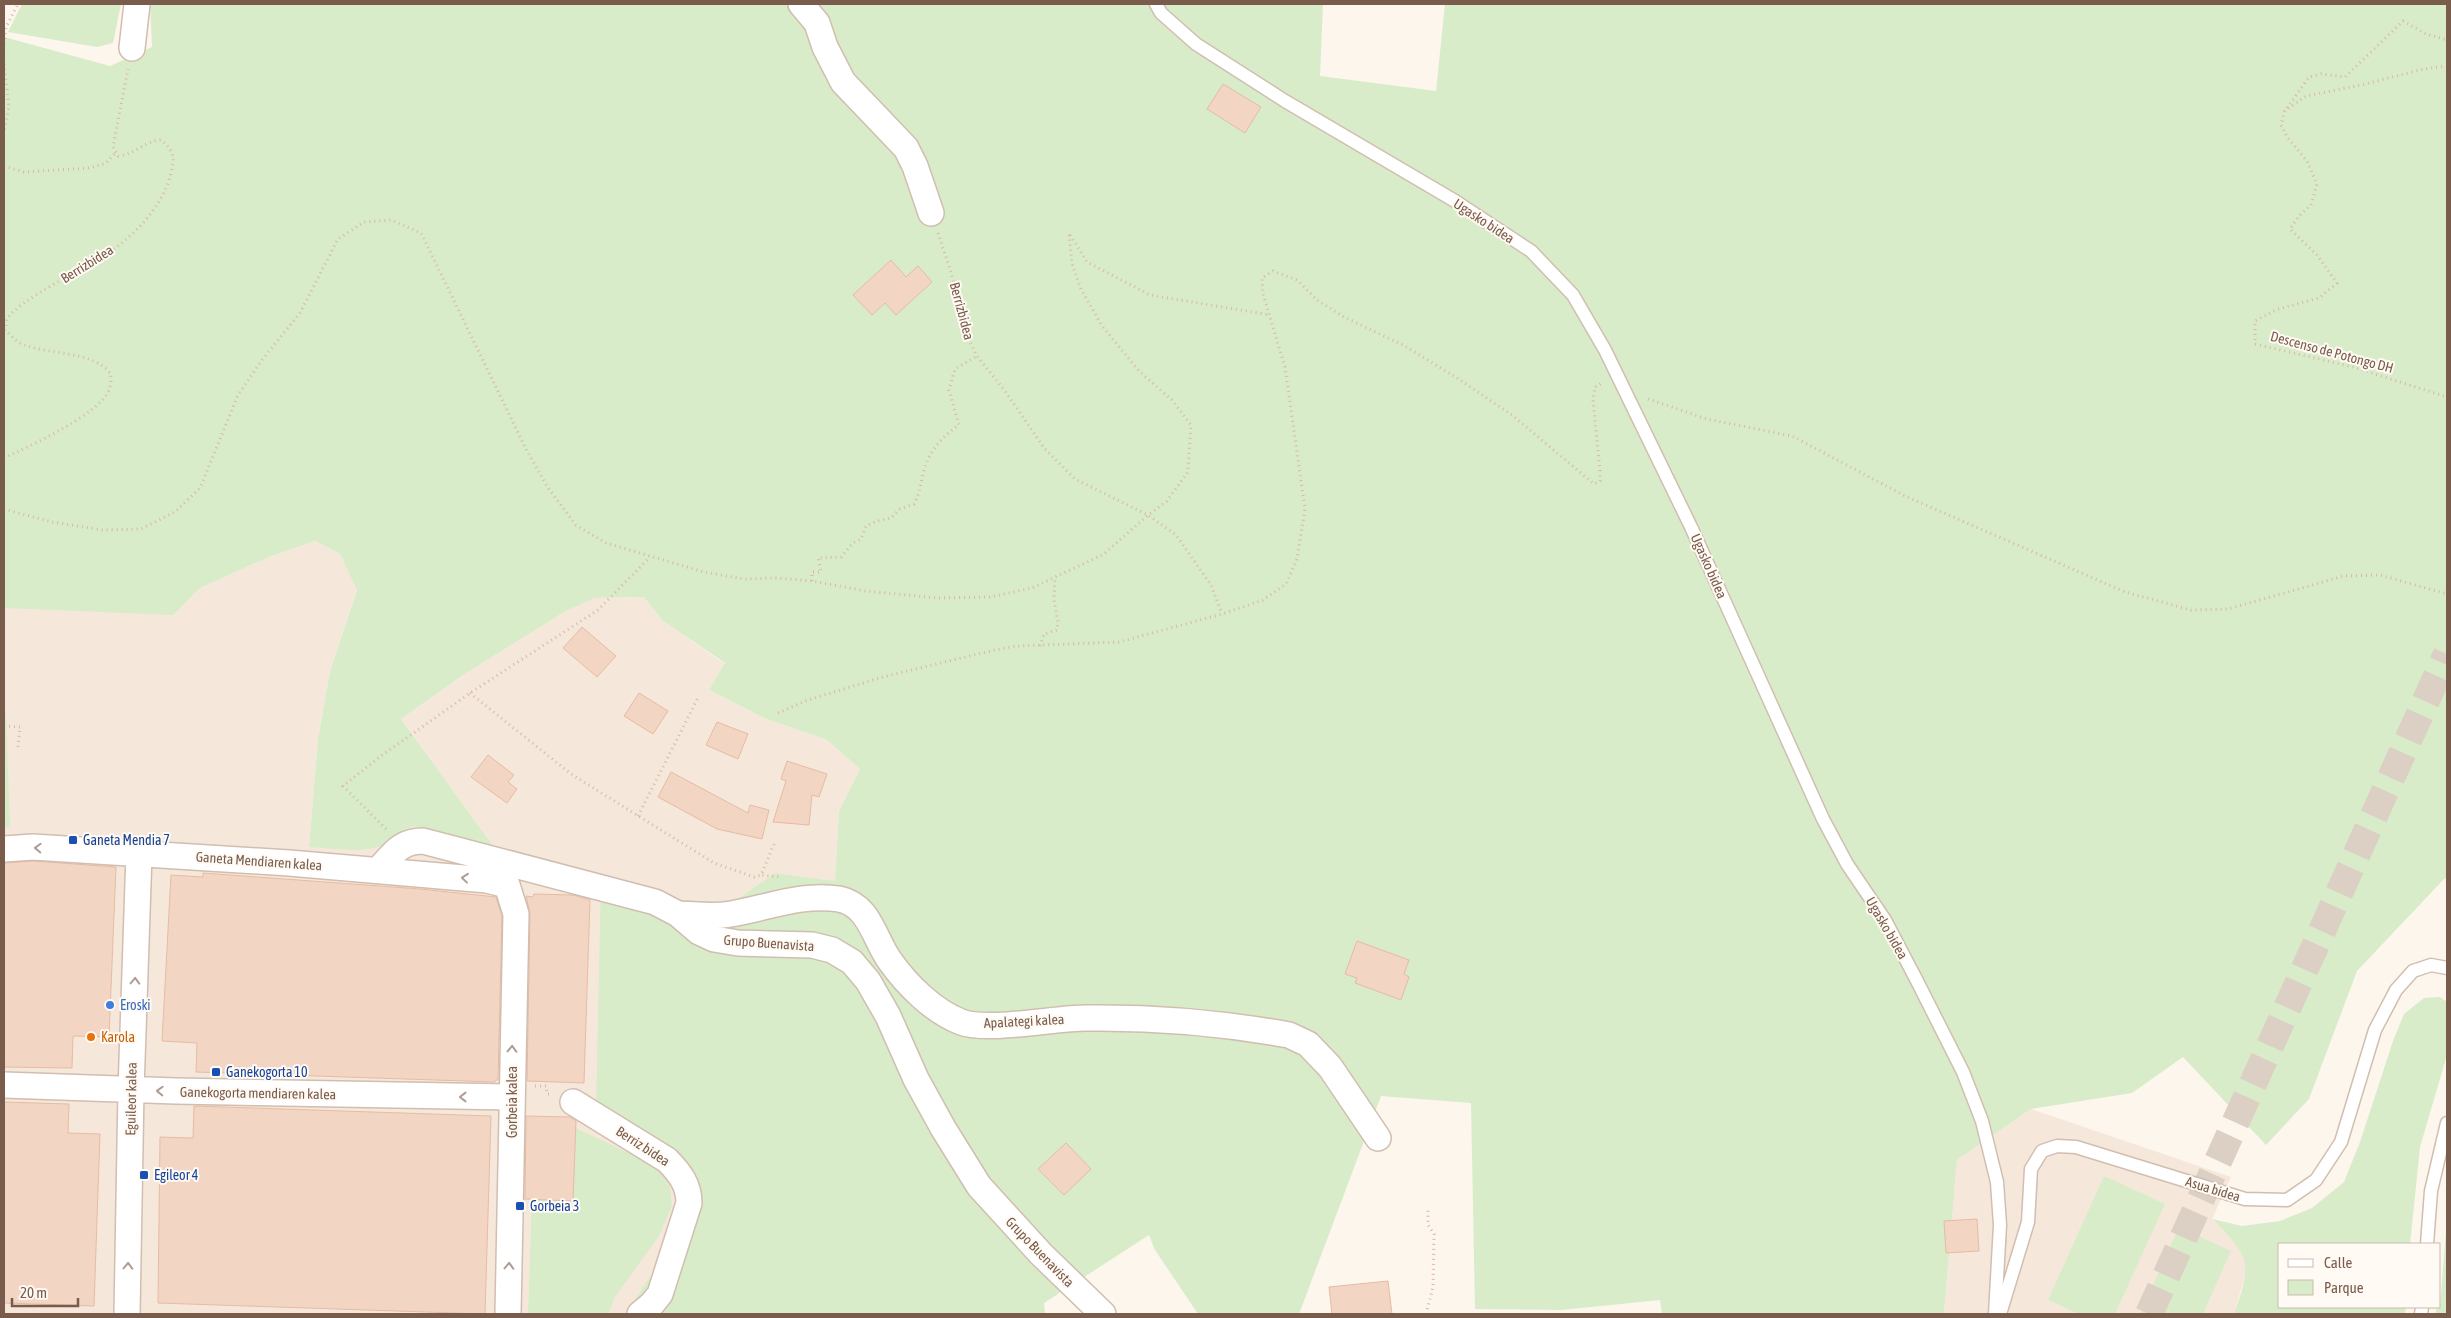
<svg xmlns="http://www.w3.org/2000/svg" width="2451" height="1318" font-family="'Asap Condensed',sans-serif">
	<rect width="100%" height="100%" fill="#fdf6ec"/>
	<path fill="#f5e8da" d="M315,541L340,554L357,589L330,671L318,739L309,847H379L398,833L411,827L426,828L495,849L401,719L463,675L564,612L595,598L644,597L663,621L725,664L709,690L764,718L827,740L860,769L839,811L835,881L775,873L733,902L684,900L602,878L666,1152L694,1210L631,1305L627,1314H4V608L186,602L200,588L269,557Z
		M2031,1109L2231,1177L2212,1219L2241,1249L2247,1269L2234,1314H1944L1957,1160Z"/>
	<path fill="#d8ecc9" d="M22,4H121L113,43L97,47L8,32Z
		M150,4H1323L1320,76L1436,91L1445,4H2447V879H2444L2357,971L2309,1099L2266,1145L2183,1057L2132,1093L2031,1109L1957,1160L1944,1314H1662L1660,1300L1562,1310L1475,1309L1471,1103L1381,1096L1299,1314H1198L1155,1250L1149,1235L1044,1303L1045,1314H627L631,1305L694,1210L697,1186L596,1109L601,878L684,900L733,902L775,873L835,881L839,811L860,769L827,740L764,718L709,690L725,663L663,621L644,597L595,598L564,612L463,675L401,719L496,850C477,844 428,824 411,827C398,830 390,844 378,847C356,853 330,848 309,847L318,739L330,671L357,590L340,554L315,541L269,557L200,588L173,615L4,608V37L110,66L152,47Z
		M4,713H6L10,828L4,827Z
		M2440,997L2447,1002V1055L2420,1147L2410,1244H2280V1307H2406L2405,1314H2234C2252,1262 2251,1258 2212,1219L2242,1226L2280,1221L2312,1208L2344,1182L2360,1142L2393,1041L2404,1014L2424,998Z
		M576,1128L660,1168L670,1187L672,1206L659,1236L615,1297L608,1314H528L532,1199L573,1201Z
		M2104,1176L2165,1204L2115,1314H2079L2048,1300Z
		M2447,1219V1314H2435L2437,1307H2440Z
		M2179,1227L2231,1251L2203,1314H2140Z"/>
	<path fill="#f3d5c3" stroke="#e6bba3" d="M1223,84L1261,107L1245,133L1207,109Z
		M891,260L906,277L918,266L932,282L896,315L885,303L872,315L853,295Z
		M582,627L616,656L597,677L563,648Z
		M639,693L668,711L653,734L624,716Z
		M717,722L748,734L738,759L706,745Z
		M488,755L514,775L508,782L517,789L507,803L471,777Z
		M787,761L827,774L819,797L812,795L809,825L773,822L786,781L781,779Z
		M671,772L748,813L750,805L769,810L762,839L717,829L658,797Z
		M33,861L116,867L109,1037L73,1036L72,1068L4,1067V863Z
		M203,873L420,889L496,897L502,916L498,1080H495V1082L196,1072L197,1043L162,1041L171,875L203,877Z
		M534,894L573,895L590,900L584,1083L527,1081L530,914L526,896L533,897Z
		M1357,941L1409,960L1404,974L1409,977L1401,1000L1355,983L1357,978L1345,974Z
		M4,1102L69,1104L68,1133L100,1134L94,1306L4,1303Z
		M194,1106L491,1116L485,1314L158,1303L160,1137L193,1138Z
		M526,1116L570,1117L576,1121L573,1201L525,1199Z
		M1066,1143L1091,1169L1064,1195L1038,1169Z
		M1977,1219L1979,1251L1946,1253L1944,1221Z
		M1388,1281L1392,1314H1332L1329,1287Z"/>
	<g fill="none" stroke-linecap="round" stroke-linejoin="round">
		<path stroke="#dcd0c4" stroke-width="28" stroke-dasharray="28 14" stroke-linecap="butt" d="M2149,1314L2447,654"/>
		<g stroke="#d1beb0" stroke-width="15">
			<path id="service" d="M1156,4L1161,13L1196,44L1285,101L1455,201L1531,251L1573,295L1605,350L1691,527L1823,819L1847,864L1885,920L1916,979L1963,1072L1982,1121L1997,1182L2000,1225L1995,1314
				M2427,1244L2431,1191L2447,1123
				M2000,1314L2028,1222L2031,1169L2042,1151L2057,1146L2076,1147L2245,1199L2287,1200L2316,1180L2341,1142L2375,1030L2396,990L2413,971L2431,965L2447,968
				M2421,1314L2422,1307"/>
		</g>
		<g stroke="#d1beb0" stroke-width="28">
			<path id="minor" d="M801,4L817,23L825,47L843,82L906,148L915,166L931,213
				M132,48L137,4
				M4,849L33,847L289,863L487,880L507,885L516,914L508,1314
				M378,870C393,854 400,841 423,841L655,902L678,914L699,932L714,939L738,943L812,945L832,950L852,962L868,981L888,1016L916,1079L943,1128L979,1186L1041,1254L1103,1314
				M678,914C696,915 713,917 731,914C767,908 802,893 839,899C870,905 874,939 890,961C907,985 933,1011 961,1022C987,1032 1055,1018 1086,1018C1153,1017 1223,1023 1289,1035L1308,1044L1330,1067L1378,1138
				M4,1085L176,1091L512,1097
				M573,1102L667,1160C680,1173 689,1185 689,1203L660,1294L652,1304L640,1314
				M127,1314L131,1090L139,854"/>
		</g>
		<path stroke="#d9b8a5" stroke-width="3" stroke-dasharray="1 4" stroke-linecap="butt" d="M4,44L6,27L18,4
			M4,64L9,107L4,131
			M2447,66L2424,69L2361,85L2306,96L2285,111L2281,125L2288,138L2307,161L2317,184L2311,205L2299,216L2290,229L2317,255L2337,283L2319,298L2278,309L2255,321V344L2353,367L2447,397
			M2287,108L2309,77L2321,74L2345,77L2403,21L2426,34L2447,40
			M4,166L24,172L90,168L106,163L116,152
			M938,233L951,272L966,334L977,356L1005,391L1044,448L1075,479L1148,515L1176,535L1211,585L1222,614
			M1648,399L1707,419L1792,436L1905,496L2125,592L2191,610L2228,609L2344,576L2380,575L2447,594
			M4,458C28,447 100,414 109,390C111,385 111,379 111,374C91,349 47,356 20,343C15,340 9,334 5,330C6,326 6,322 7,319C18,300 88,267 109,252C136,235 164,204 171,173C175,158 174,150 161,140C144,141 135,155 118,156L113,147L128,69
			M4,509L52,522L103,530L141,529L175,512L200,488L238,395L262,360L300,313L338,239L364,222L391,220L421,233L526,449L548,488L576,525L606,543L704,572L744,579L776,578L812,581L866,591L938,598L990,597L1032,588L1104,554L1148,515L1167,501L1188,472L1191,425L1172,400L1139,371L1102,326L1081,289L1072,264L1069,233L1087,262L1150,295L1270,315
			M812,581V572H821L818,558L841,557L853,543L861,539L866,526L877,521L891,518L900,509L914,504C919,495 920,488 922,478C926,455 940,438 959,425L949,390L955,369L977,356
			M1040,646L1044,634L1057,630L1058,622L1054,600L1055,579
			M470,693L571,774L714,863L754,877L761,875
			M778,713L808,700L883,677L994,650L1017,646L1119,642L1222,614L1263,600L1286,584L1297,559L1305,509L1285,367L1263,294L1262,278L1273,271L1297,280L1317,300L1344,317L1403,345L1454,376L1512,415L1594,484L1600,481V471L1593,400L1595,387L1602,383
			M4,726L20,727L18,747
			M638,816L699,696
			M386,829L343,786L381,756L470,693L598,610L650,557
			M774,844L761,875L781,877
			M535,1086H546L547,1094H551
			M1426,1314L1433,1287L1434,1234L1428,1225V1209"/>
		<use href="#service" stroke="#fff" stroke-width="12"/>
		<use href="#minor" stroke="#fff" stroke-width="25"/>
	</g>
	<defs><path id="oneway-chevron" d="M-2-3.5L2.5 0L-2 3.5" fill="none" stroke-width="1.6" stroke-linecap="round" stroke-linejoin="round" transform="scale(1.25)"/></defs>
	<g stroke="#af9d94">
		<use href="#oneway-chevron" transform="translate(38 848) rotate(-178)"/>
		<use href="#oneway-chevron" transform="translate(465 878) rotate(-174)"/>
		<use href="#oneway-chevron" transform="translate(135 981) rotate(-88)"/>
		<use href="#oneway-chevron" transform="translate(512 1049) rotate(-88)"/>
		<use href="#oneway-chevron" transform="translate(160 1091) rotate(-178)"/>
		<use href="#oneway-chevron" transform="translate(463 1097) rotate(-180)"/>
		<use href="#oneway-chevron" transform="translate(128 1266) rotate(-89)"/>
		<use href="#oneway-chevron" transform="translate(509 1266) rotate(-88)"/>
	</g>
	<g fill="#1a4fb4" stroke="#fffaf3" stroke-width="2">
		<rect x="68" y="835" width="10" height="10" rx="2.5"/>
		<rect x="211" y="1067" width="10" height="10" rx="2.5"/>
		<rect x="139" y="1170" width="10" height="10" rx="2.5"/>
		<rect x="515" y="1201" width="10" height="10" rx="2.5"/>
	</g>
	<circle fill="#3f7fe0" stroke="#fffaf3" stroke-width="2" cx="110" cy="1005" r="5"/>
	<circle fill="#e8710a" stroke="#fffaf3" stroke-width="2" cx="91" cy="1037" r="5"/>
	<g text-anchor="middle" stroke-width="4" stroke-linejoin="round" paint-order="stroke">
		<g font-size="14" fill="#7a5c4d" stroke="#fffaf3">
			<text transform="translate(1484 221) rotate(33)" y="5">Ugasko bidea</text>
			<text transform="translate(87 264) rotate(-32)" y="5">Berrizbidea</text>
			<text transform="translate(962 311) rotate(75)" y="5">Berrizbidea</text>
			<text transform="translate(2332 352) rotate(15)" y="5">Descenso de Potongo DH</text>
			<text transform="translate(1709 566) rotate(66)" y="5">Ugasko bidea</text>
			<text transform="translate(259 861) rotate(4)" y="5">Ganeta Mendiaren kalea</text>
			<text transform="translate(1887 928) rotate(60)" y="5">Ugasko bidea</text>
			<text transform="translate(769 943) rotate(4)" y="5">Grupo Buenavista</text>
			<text transform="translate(1024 1021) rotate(-3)" y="5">Apalategi kalea</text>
			<text transform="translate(258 1093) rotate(1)" y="5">Ganekogorta mendiaren kalea</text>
			<text transform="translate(131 1099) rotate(-89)" y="5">Eguileor kalea</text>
			<text transform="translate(512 1102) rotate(-90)" y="5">Gorbeia kalea</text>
			<text transform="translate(643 1146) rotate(33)" y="5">Berriz bidea</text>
			<text transform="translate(2213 1189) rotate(17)" y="5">Asua bidea</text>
			<text transform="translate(1040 1252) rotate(46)" y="5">Grupo Buenavista</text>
		</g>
		<g font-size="14" fill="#164399" stroke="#fffaf3" text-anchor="start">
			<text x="83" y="845">Ganeta Mendia 7</text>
			<text x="226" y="1077">Ganekogorta 10</text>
			<text x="154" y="1180">Egileor 4</text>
			<text x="530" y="1211">Gorbeia 3</text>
		</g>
		<g font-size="14" fill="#366cbe" stroke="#fffaf3" text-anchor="start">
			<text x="120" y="1010">Eroski</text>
		</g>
		<g font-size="14" fill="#c56008" stroke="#fffaf3" text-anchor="start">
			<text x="101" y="1042">Karola</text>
		</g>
	</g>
	<rect width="2451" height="1318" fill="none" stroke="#7a5c4d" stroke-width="10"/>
	<rect x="2278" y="1243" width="162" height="65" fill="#fffaf3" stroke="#cabbb1"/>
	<rect x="2288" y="1259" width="25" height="8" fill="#ffffff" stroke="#cabbb1"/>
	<text x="2324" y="1268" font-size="15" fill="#7a5c4d">Calle</text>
	<rect x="2288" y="1280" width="25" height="15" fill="#d8ecc9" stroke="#cabbb1"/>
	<text x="2324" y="1293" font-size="15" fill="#7a5c4d">Parque</text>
	<path d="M12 1298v8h66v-8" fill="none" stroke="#7a5c4d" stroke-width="2.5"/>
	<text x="20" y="1298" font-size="15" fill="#7a5c4d" stroke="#fffaf3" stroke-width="4" paint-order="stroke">20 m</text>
</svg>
